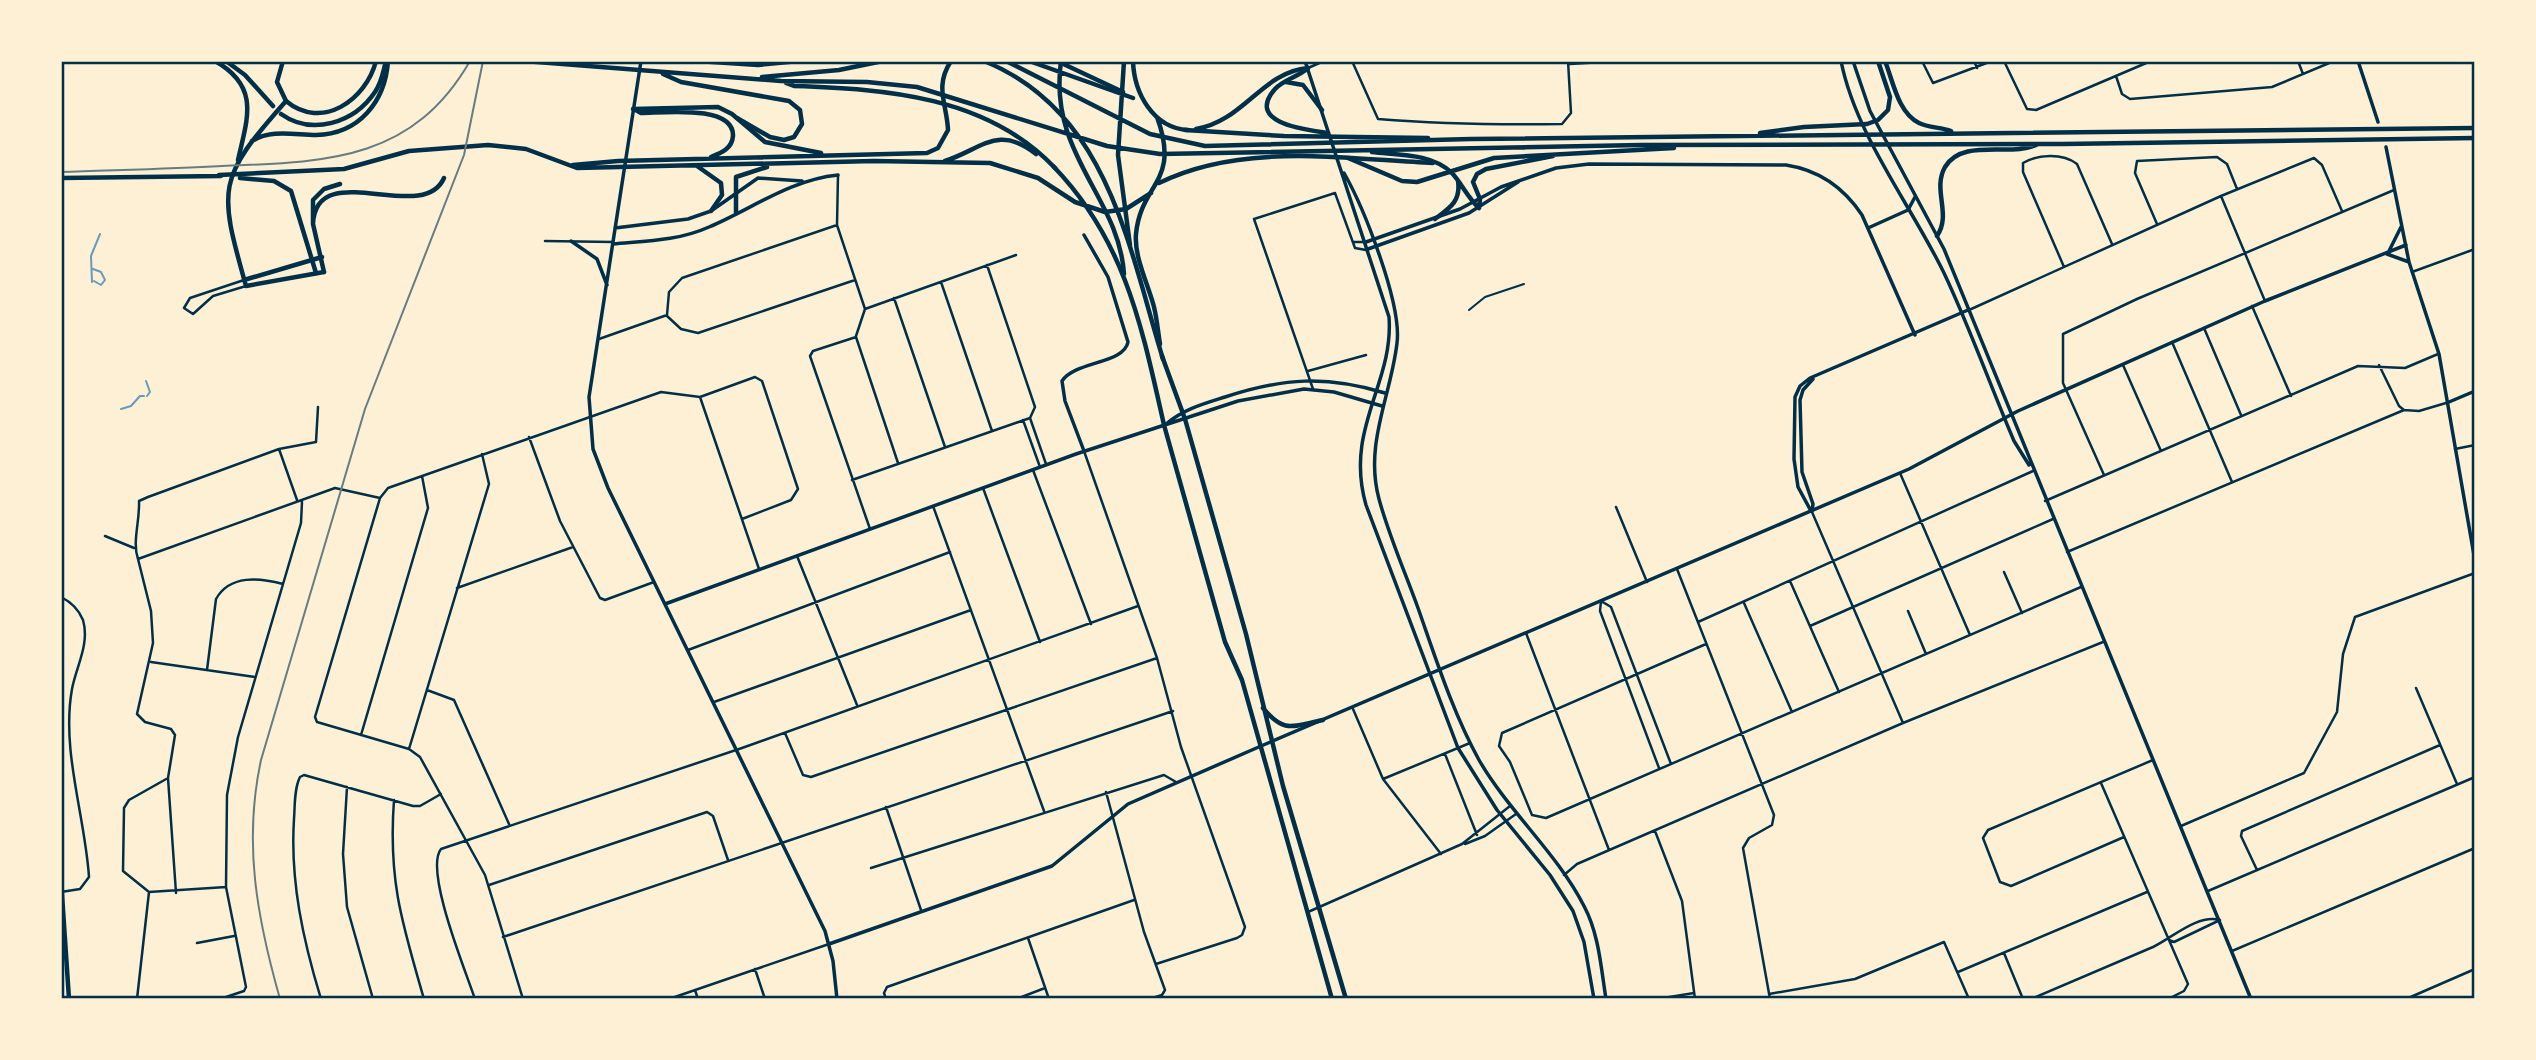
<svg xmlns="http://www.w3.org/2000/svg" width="2536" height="1060" font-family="Poppins,sans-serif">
	<rect width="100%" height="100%" fill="#fdf0d5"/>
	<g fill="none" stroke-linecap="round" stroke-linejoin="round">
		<path stroke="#669bbc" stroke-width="2" d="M93,269L101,272L105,280L101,285L94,281
			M92,282L91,256L100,234
			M146,381L150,392L147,396
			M121,409L131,406L140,396H144"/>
		<path stroke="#003049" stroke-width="2" d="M1469,310L1485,297L1524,284"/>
		<path stroke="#003049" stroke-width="2.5" d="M1352,61L1378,119C1439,124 1500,125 1562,124L1571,113L1568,61
			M1922,61L1933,83L1992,61
			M1974,61L1977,68
			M2004,61L2027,109L2036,110L2151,61
			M2298,61L2303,74
			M1570,64L1619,61
			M1308,68L1324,61
			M2116,76L2122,94L2130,99L2272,87L2334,61
			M838,175L837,225L865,309
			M2221,196L2265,301
			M2157,224L2135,173L2137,161L2217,157L2227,164L2237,189
			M545,241L613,242
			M1353,242H1366
			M987,265L1035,407L1030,418L1046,464
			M2064,267L2023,172V163C2038,154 2063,153 2077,164L2112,244
			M2412,272L2475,249
			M244,280L190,298L184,308L193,314L213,296L246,286
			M941,282L992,431
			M894,298L945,447
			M2252,306L2291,396
			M865,309L1016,255
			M1969,310L2221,196L2314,158L2322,165L2342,211
			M667,315L669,292L682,278L837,225
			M667,316L681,329L698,333L855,280
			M2204,328L2241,415
			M856,336L865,309
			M856,337L813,351L810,356L870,529
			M856,337L898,463
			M599,339L667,315
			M2172,342L2232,482
			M2123,365L2161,451
			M2379,365L2399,406L2404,410
			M1308,371L1366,355
			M1313,389L1254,219L1335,193L1355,248L1366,250
			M700,397L755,377L762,381L798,489L791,500L742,519
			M700,397L759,569
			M1023,420L1040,467
			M529,437L560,521L600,598L605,600L654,582
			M279,449L316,442L318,407
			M2455,449L2475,445
			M1084,451L1157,658L1181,747L1245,927L1242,935L1237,938L1156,964
			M1033,470L1091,624
			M1900,473L1970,635
			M2104,475L2063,383V334L2137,299L2394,190
			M852,480L1030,418
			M983,488L1040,642
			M2045,501L2358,366L2405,368L2438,354
			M933,506L1044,811
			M1616,507L1647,582
			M1812,512L1903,723
			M105,536L134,548
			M2067,552L2404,410L2419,411L2446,403
			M797,556L857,705
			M138,559C132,542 140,521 139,501L148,497L279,449L297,500
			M1677,569L1774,815L1772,825L1749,838L1743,848L1770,999
			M2004,572L2022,613
			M1790,581L1839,692
			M457,588L573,547
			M61,597C71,602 79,610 83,620C90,644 76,667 72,689C61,750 85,816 89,877L80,889L61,892
			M1744,603L1792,712
			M1908,611L1926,654
			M1698,622L2033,471
			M1810,626L2053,519
			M1526,633L1609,850
			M1706,644L1502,733L1499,746L1510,762L1532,815L1546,818L2081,587
			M688,650L950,552
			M151,662L255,677
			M207,670L216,599C230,574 260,578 283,584
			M2416,688L2457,784
			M427,690L454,700L509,824
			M714,702L971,610
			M1353,709L1383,779L1441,854
			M785,733L803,775L811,777L1157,658
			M361,735L428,508L422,476
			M409,749L489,484L482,454
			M1445,754L1477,835
			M1659,768L1600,611L1601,601L1611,607L1671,764
			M168,778L176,893
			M1383,779L1470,743
			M2101,783L2188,984L2184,991L2168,999
			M347,787L343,854L347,907L373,999
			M1106,792L1144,932L1165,990L1162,995L1149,999
			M394,800C388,880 402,923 424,999
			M886,807L921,910
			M2181,826L2304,773L2337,712L2343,654L2355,617L2475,573
			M1655,831L1682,901L1695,999
			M2124,837L2011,886L2000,882L1983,838L1988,830L2153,760
			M1465,844L1485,836L1516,814
			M871,868L1164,775L1176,782
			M2257,870L2241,836L2242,831L2440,745
			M1564,875L1577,864L1903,723L2103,642
			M489,885L707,812L713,816L728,860
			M2208,891L2475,777
			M149,892L226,887
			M1308,912L1462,844L1510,806
			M503,937L1173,711
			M1028,938L1049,999
			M2169,940L2174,942L2220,920
			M197,943L234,936
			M2232,951L2475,848
			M2004,953L2023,999
			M755,969L765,999
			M1958,972L2147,892
			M695,990L698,999
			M1769,994L1855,979L1944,942L1969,999
			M137,999L149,892L123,871L124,808L129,800L168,778L175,735L171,729L145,722L137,714L153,643L151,611L138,559L335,488L380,498
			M220,999L244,991L246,987L226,887L227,795L238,737L301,523L302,502
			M321,999C303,940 290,881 294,819C295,806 294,789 300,777L304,775L413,806H420L441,794
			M475,999C466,972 424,870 441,849L742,748L1138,606
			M523,999L485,875L420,757L409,749L317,722L315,717L380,498L388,488L661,392L700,397
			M669,999L829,944
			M886,999L884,993L887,987L1134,900
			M1016,999L1045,988
			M1657,999L1694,993
			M2031,999L2153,947C2172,938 2197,914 2220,920
			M2406,999L2475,969"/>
		<path stroke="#003049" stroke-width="3.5" d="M641,61L589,397L593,449L608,488L825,931L833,961L837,999
			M615,228L688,219L711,211L758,178L802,181
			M1868,228L1908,210L1915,197
			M571,241L597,259L607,285
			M1366,242L1460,209L1501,187L1556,168L1589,164L1786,165C1819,170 1844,188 1862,215L1915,335
			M613,244C645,241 678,241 709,227C752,209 789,180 838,175
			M1368,249L1469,213L1518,182
			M2449,402L2475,391
			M1166,424C1184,409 1203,404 1225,397C1283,378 1326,375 1385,393
			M1084,451L1065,401L1062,381C1075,361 1124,364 1128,342L1108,277L1084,235
			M1811,511L1798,487L1794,459L1795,397L1800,386L1810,378L1968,310
			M1812,511L1813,504L1802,472L1800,400L1803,390L1813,379
			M665,604L1076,454L1238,401L1304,389L1334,392L1382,406
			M829,944L1052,866L1128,804L1261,746"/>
		<path stroke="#003049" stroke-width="3.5" d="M1305,61L1389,317C1394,384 1344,428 1366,505L1458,748L1497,810L1550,875L1573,911L1584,942L1594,999
			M1841,61C1856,136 1911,205 1944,273C1970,328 1990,385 2014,441L2029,465
			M1853,61L1870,111L1944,249L2251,999
			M2358,61L2378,122
			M2386,147L2409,262L2439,354L2475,561
			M1344,173C1364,208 1402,304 1397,343C1391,396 1364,444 1379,499C1389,536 1405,572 1418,608C1436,659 1453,713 1479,760C1509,812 1557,853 1584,906C1599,934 1601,968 1606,999
			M2389,251L2401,227
			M2387,254L2409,262
			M1261,746L1909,469L2018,411L2265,301L2406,245"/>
		<path stroke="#003049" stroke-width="4.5" d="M252,141C271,129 295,135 316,135C359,134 385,102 388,61
			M324,272L246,286C218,187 217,179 286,101C322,131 366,100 376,61
			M244,280L322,257
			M1185,419L1246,634L1283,786L1346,999
			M1164,425L1225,642L1242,680L1332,999
			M1263,708C1284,734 1293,726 1323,720
			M61,880L69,999"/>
		<path stroke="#003049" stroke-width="4.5" d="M1057,61L1123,92
			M1133,61C1134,93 1153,128 1188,130
			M633,109L718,107L732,114L765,142L821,153
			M634,109L641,113C662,113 734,104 733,136C732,149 721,153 711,157
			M1157,117C1181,183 1141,182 1136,234C1134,257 1148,284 1154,307C1157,319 1158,332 1160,344
			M1196,129C1244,121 1262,72 1308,68
			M945,161C982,149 998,124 1036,154
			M573,165L618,161L927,153L938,148L948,130C947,104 934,87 951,61
			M697,166L721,183L722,195L711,211
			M1054,167C1126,242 1142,328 1164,425
			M219,175L344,169L409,151L488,145L526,149L577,168L874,161L990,163L1038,178L1075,202L1105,212L1126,209L1151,193
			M61,178L221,176
			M240,178L274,181L291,191L316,273
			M1159,183C1242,142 1344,159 1433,163
			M736,213V177L767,167
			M313,224C316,156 423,226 444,178
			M324,272L313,224V200L324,189L340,184
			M1162,356L1185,419"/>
		<path stroke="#003049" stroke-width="4.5" d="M215,61C261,87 247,119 238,160
			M226,61L245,75L273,106
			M283,61L277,82L286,101
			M524,61L781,81L867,82L917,87L1107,146L1160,154L1641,145L2063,144L2475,138
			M697,61L758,65L799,61
			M984,61C1108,111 1128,245 1163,359
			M1006,61L1150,134L1205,146L1471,139L2475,128
			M1029,61L1133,98
			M1061,61C1048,155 1119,196 1124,274
			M1124,61L1118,155L1130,245
			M1885,61C1893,81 1898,113 1919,123C1929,128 1941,127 1951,131
			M1308,68C1298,77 1283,80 1275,89C1244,124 1309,130 1328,133
			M663,74L681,82L789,101L800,110L802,124L794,137L784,140L770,137L737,118
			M762,77L839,70L883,61
			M1286,82L1303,85L1322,110
			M786,83L794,86C886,89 987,96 1055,168
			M281,114C312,136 354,123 375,92C382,82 383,72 386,61
			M1185,130L1284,136L1428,138
			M1760,133L1804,127L1867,124L1878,120L1888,110L1890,97L1878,61
			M1372,152C1397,155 1432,153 1452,173C1462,184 1468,198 1479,208
			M1348,158L1402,181L1417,182L1494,158L1674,148
			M1479,208L1480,199L1473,182L1477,174L1486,169L1553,156
			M1435,219C1450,208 1461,201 1458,181
			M1937,236C1952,214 1932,190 1945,167C1963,137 2012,158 2038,144"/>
		<path stroke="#657d81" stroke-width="2" d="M61,172C115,170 169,169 222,166C325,162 412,162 470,61
			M280,999C257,918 243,843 261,760L365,409L464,155L483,61"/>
	</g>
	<rect width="2536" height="1060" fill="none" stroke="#fdf0d5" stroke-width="126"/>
	<rect x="63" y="63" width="2410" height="934" fill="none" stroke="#003049" stroke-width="2.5"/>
</svg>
